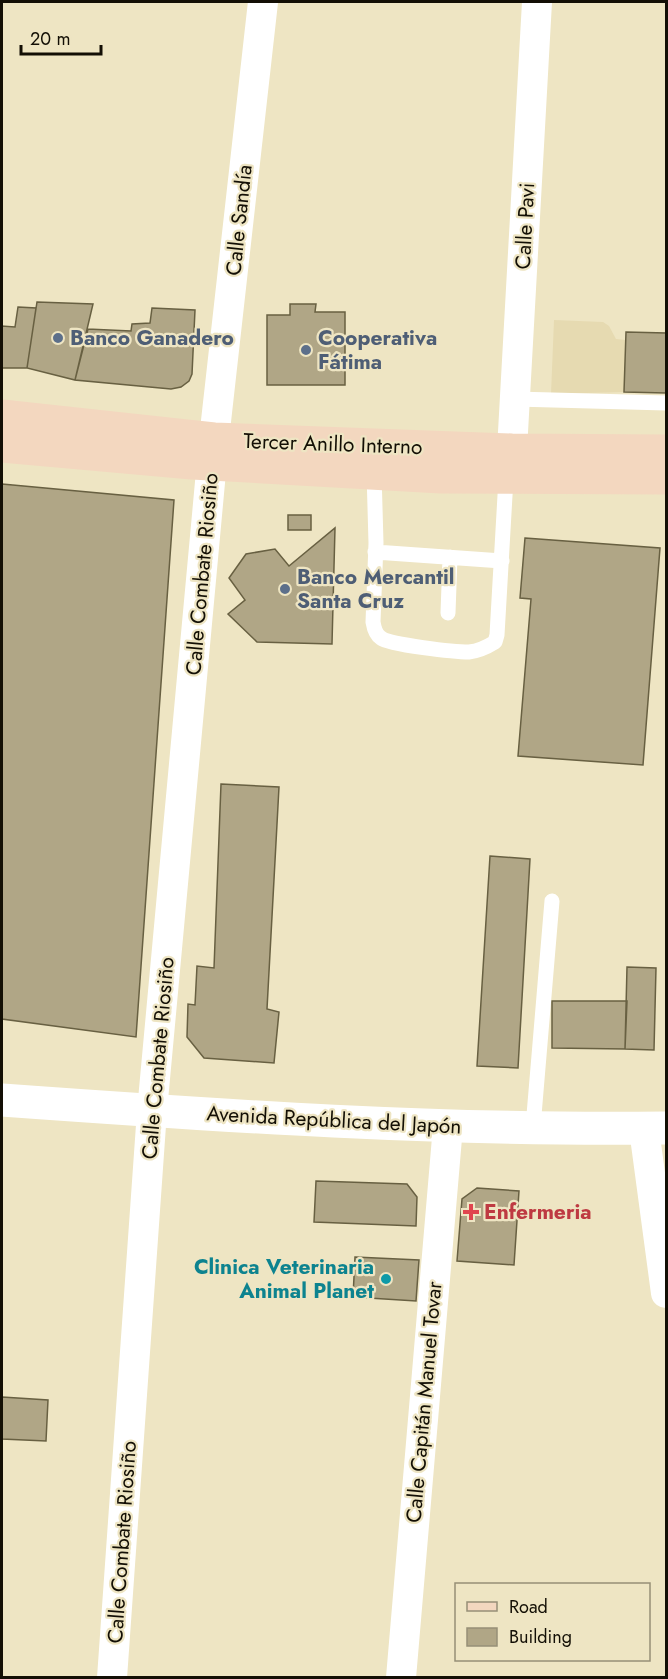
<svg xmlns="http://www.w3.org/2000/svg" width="668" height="1679" font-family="Jost,sans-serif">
	<rect width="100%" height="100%" fill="#eee5c3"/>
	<path fill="#e6dab1" d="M554,320L603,322L609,326L616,339L626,340L624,392L551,394Z"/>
	<path fill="#b0a686" stroke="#686042" stroke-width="1.5" d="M37,302L93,304L75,380L27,368Z
		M290,304H316L315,312H345V385H267V315H290Z
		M18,307L36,308L27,368H2V326L15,327Z
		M152,308L195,310L192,374L189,381L181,387L171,389L75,380L88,329L131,331L132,324L150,323Z
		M626,332L666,333V393L624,392Z
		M2,484L174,500L136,1037L2,1019Z
		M288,515H311V530H288Z
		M335,528L332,644L257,642L228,614L245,600L229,578L246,554L275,549L289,566Z
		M525,538L660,548L643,765L518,756L531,599L520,598Z
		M221,784L279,787L267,1009L279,1012L274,1063L204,1058L187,1037L188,1004L195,1005L197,966L214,968Z
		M490,856L530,859L518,1068L477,1066Z
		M627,967L656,968L654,1050L625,1049Z
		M552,1001H627L625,1049L552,1048Z
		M316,1181L407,1184L417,1197L416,1226L314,1222Z
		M477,1188L519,1191L514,1265L457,1261L462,1199Z
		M355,1257L419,1260L416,1301L353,1297Z
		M2,1397L48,1400L46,1441L2,1439Z"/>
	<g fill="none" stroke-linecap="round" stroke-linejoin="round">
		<path stroke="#fff" stroke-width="15" d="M515,399L666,403
			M374,472L376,543L373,622C374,628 376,635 381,638C390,645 455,652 469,652C479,651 487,647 495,642L497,635L506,478
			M375,552L502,561
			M448,613L450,557
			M533,1127L552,901"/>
		<path stroke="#fff" stroke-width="30" d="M512,450L537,2
			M644,1129L666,1293
			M112,1678L152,1111L214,439L263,2
			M401,1678L448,1126"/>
		<path stroke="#fff" stroke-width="33" d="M2,1100C223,1116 445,1131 666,1128"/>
		<path stroke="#f3d7bf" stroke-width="33" d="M2,416L214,439L512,450L666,451
			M2,446L192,463L441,477L666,478"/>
	</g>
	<g fill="#5c6f8a" stroke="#eee5c3" stroke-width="2">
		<circle cx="58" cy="338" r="6"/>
		<circle cx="306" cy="350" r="6"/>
		<circle cx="285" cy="589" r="6"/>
	</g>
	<path fill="#e0444e" stroke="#eee5c3" stroke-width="2" d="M468 1203h6v6h6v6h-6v6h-6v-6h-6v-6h6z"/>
	<circle fill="#0f9aa8" stroke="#eee5c3" stroke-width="2" cx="386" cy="1279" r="6"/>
	<g text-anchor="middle" stroke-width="4.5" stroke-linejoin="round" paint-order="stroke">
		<g font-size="21" fill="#130f05" stroke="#eee5c3">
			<text transform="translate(239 220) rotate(-84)" y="7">Calle Sandía</text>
			<text transform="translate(525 226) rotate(-87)" y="7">Calle Pavi</text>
			<text transform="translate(333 444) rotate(2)" y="7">Tercer Anillo Interno</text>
			<text transform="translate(202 574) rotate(-85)" y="7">Calle Combate Riosiño</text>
			<text transform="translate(158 1058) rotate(-85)" y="7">Calle Combate Riosiño</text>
			<text transform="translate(334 1120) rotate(3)" y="7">Avenida República del Japón</text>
			<text transform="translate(424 1402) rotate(-85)" y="7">Calle Capitán Manuel Tovar</text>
			<text transform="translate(122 1542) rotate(-86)" y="7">Calle Combate Riosiño</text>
		</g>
		<g font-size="21" font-weight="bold" fill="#4e5e75" stroke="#eee5c3" text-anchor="start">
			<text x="70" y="345">Banco Ganadero</text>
			<text x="318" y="345">Cooperativa<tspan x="318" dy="24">Fátima</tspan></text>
			<text x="297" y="584">Banco Mercantil<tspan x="297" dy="24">Santa Cruz</tspan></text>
		</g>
		<g font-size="21" font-weight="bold" fill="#be3a42" stroke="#eee5c3" text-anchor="start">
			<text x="484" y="1219">Enfermeria</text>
		</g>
		<g font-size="21" font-weight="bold" fill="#0d838f" stroke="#eee5c3" text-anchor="end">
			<text x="374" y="1274">Clinica Veterinaria<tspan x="374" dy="24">Animal Planet</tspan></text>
		</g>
	</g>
	<rect width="668" height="1679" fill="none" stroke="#130f05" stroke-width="6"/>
	<rect x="455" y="1583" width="195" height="78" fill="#eee5c3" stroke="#968f77" stroke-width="1.5"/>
	<rect x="467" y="1602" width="30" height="9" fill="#f3d7bf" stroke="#968f77" stroke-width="1.5"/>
	<text x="509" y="1613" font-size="18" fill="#130f05">Road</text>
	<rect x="467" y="1628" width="30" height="18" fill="#b0a686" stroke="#968f77" stroke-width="1.5"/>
	<text x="509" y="1643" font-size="18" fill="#130f05">Building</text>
	<path d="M21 45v9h80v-9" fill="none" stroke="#130f05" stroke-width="3"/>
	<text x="30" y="45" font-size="18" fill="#130f05" stroke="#eee5c3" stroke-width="4.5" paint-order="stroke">20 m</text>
</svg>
